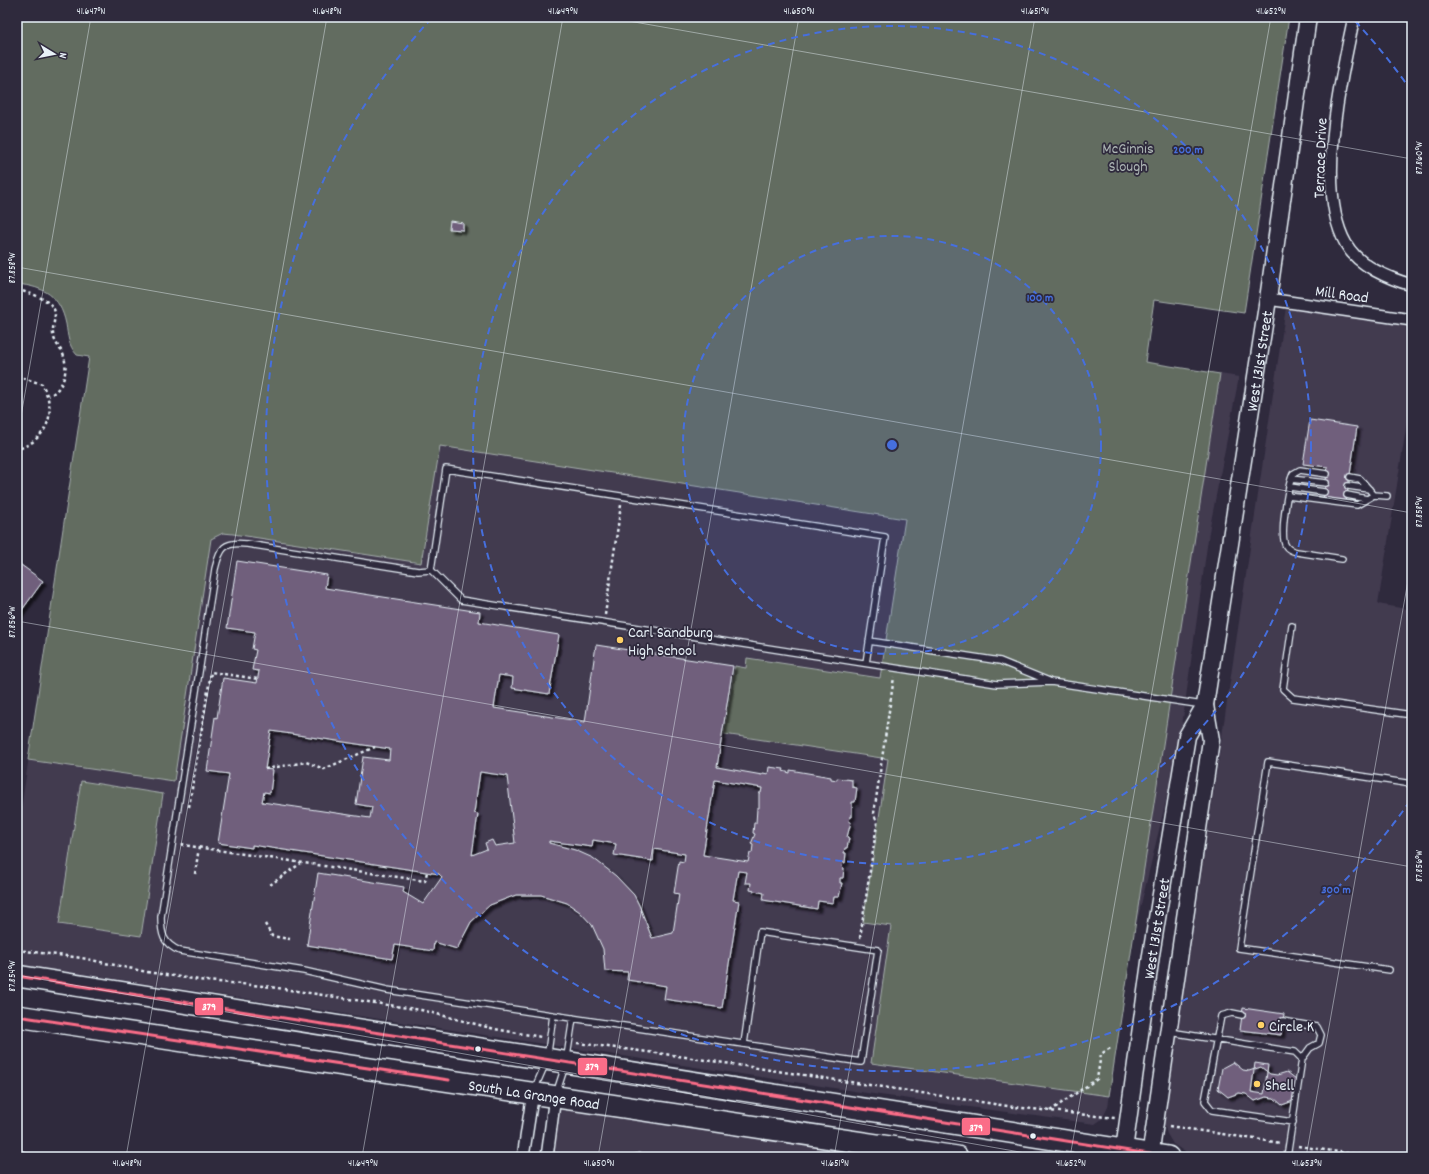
<svg xmlns="http://www.w3.org/2000/svg" width="1429" height="1174" font-family="Dekko,sans-serif">
	<defs>
		<filter id="shadow"><feDropShadow dx="3.5" dy="3.5" stdDeviation="1" flood-color="#0009"/></filter>
	</defs>
	<rect width="100%" height="100%" fill="#2f2a3d"/>
	<filter id="ink" filterUnits="userSpaceOnUse"><feTurbulence type="fractalNoise" baseFrequency=".025" numOctaves="2"/><feDisplacementMap in="SourceGraphic" scale="8" xChannelSelector="R" yChannelSelector="G"/><feConvolveMatrix kernelMatrix="1 2 1 2 8 2 1 2 1" color-interpolation-filters="sRGB"/></filter>
	<g filter="url(#ink)">
		<path fill="#423a50" d="M102,273L1154,300L1145,362L1239,377L1209,532L1179,747L1133,938L1108,1107L1102,1119L1095,1124L880,1095L17,964V836Z
			M1286,307L1412,325V391L1378,604L1412,610V1157H1220L1185,1152L1173,1144L1167,1134L1164,1124Z
			M557,1100L936,1157H549Z"/>
		<path fill="#626c60" stroke="#a5aeac" d="M17,17H1289L1244,313L1154,300L1145,362L1220,374L1109,1096L871,1063L891,926L863,922L888,759L724,734L735,666L746,668L747,658L880,678L905,519L440,446L421,563L233,534L223,533L211,539L174,781L28,760L89,357L77,355C68,345 68,336 66,324C60,295 44,287 17,284Z
			M81,781L163,794L141,936L59,924Z"/>
		<path fill="#556780" stroke="#909eb0" d="M1412,480V533L1409,518Z"/>
		<path fill="#6f5f7b" stroke="#e8f1f8" fill-rule="evenodd" filter="url(#shadow)" d="M450,221L463,223V230L449,229Z
			M1310,420L1357,427L1346,502L1323,499L1328,467L1303,464Z
			M237,561L327,575L325,588L480,612L479,622L559,635L549,694L512,688L513,677L499,675L494,708L585,722L596,645L733,666L717,767L762,775L763,773L768,774L769,767L784,769L783,771L790,773V770L831,777V779L837,780V778L852,780V787L857,788L855,802H852V817H850L849,822H851L847,837L849,838L847,848H845L844,853H846L845,863L843,862L842,867L844,868L843,878H840V883H842L839,897H834L833,903L818,901L817,909L763,900L764,893L750,890L751,883H745L747,872L738,871L733,900L739,901L722,1008L664,999L666,986L627,980L628,972L605,971L603,949L592,925L580,912L567,903L541,895H516L490,905L471,922L457,949L434,942L433,951L395,945L392,959L307,945L318,873L404,887L403,892L423,904L442,877L439,874L252,845V848L218,843L229,774L207,771L215,717L217,718L223,678L257,683L259,671L252,670L256,650L252,649L255,632L227,628ZM271,731L390,749L389,760L363,757L356,804L372,807L370,818L262,802L264,792L270,793L273,770L265,769ZM480,772L507,776L515,843L495,846L492,840L485,843L487,849L472,855L478,814L474,813ZM715,780L762,788L761,793H759V808H757L756,823H754L753,833L755,834L751,844L753,845L752,853H750L748,862L703,855ZM593,840L616,844L614,855L653,861L654,849L685,854L684,862L679,861L674,893L679,894L673,933L652,938L639,905L634,895L616,876L593,858L575,850L549,843V841L592,847Z
			M17,562L43,581L17,617Z
			M1412,993V1007H1410Z
			M1243,1008L1284,1014L1281,1035L1240,1030Z
			M1233,1062L1243,1070L1249,1071L1261,1067L1270,1074L1277,1075L1287,1072L1296,1079L1293,1101L1282,1105L1274,1098L1266,1097L1255,1101L1246,1094L1239,1093L1228,1097L1218,1089L1222,1068Z
			M1255,1063L1268,1065L1264,1094L1251,1092Z
			M638,1153L644,1154L652,1157H628Z"/>
		<g fill="none" stroke-linecap="round" stroke-linejoin="round">
			<g stroke="#e8f1f8" stroke-width="8">
				<path id="lane" d="M1327,474L1300,470L1293,474C1288,485 1279,537 1286,546C1288,550 1293,551 1297,552L1342,559
					M1350,477L1360,479L1374,495L1387,496
					M1291,479L1326,483
					M1348,486L1369,489
					M1290,487L1324,492
					M1347,495L1367,499
					M1288,496L1357,505L1374,495
					M431,570L446,469L885,537L866,663
					M1292,626L1283,689L1293,698L1412,715
					M869,641L1000,661L1049,681
					M1389,970L1239,948L1268,762L1412,784
					M1242,1015L1232,1013L1221,1016L1205,1101L1212,1110L1293,1122
					M1283,1021L1317,1027L1321,1035L1319,1043L1310,1048L1302,1059
					M1170,1032L1295,1052L1302,1059L1287,1157
					M744,1044L760,932L878,950L861,1062L387,990L304,971L180,951C163,944 161,934 161,917L215,569C220,548 224,541 247,544L418,571L431,570L461,600L997,684L1051,682L1203,705
					M534,1090L547,1060L553,1015
					M556,1094L566,1063L573,1018"/>
			</g>
			<g stroke="#e8f1f8" stroke-width="14">
				<path id="street" d="M1354,17C1341,77 1315,190 1346,244C1358,266 1390,279 1412,285
					M1268,299L1412,320
					M17,1156L21,1157
					M523,1157L533,1092
					M547,1157L555,1096"/>
			</g>
			<g stroke="#e8f1f8" stroke-width="19">
				<g id="secondary">
					<path id="s1" d="M1123,1157L1151,955L1187,736L1205,705"/>
					<path id="s2" d="M1150,1157L1211,740L1205,705L1268,299L1308,17"/>
				</g>
			</g>
			<g stroke="#e8f1f8" stroke-width="24">
				<g id="highway">
					<path d="M17,976L1168,1157"/>
					<path id="s3" d="M17,1016L957,1157"/>
				</g>
			</g>
			<path stroke="#e8f1f8" stroke-width="2.5" stroke-dasharray="3 3" stroke-linecap="butt" d="M17,290C28,292 54,300 55,313C55,321 51,331 54,338C56,344 60,348 63,354C69,370 64,388 49,396
				M17,376L42,384C52,402 54,424 36,439C31,444 23,447 17,450
				M605,615L621,505
				M265,769L306,762L324,769L375,747
				M189,807L211,672L258,679
				M183,843V845L425,881L427,872
				M195,874L199,847
				M270,885L301,863
				M265,924L272,936L290,939
				M860,938L877,824L874,813L894,677
				M17,950L82,958L147,972L206,981L264,986L421,1010L495,1029L541,1037
				M577,1043L672,1055L1014,1107L1115,1118
				M1050,1111L1097,1079L1101,1054L1112,1047
				M1169,1126L1281,1143
				M1298,1146L1373,1157"/>
			<use href="#lane" stroke="#2f2a3d" stroke-width="5.5"/>
			<use href="#street" stroke="#2f2a3d" stroke-width="11"/>
			<use href="#secondary" stroke="#2f2a3d" stroke-width="16"/>
			<use href="#highway" stroke="#2f2a3d" stroke-width="21"/>
			<g stroke="#2f2a3d" stroke-width="6">
				<path id="bus-1" d="M17,976L1168,1157
					M17,1016L449,1080"/>
			</g>
			<use href="#bus-1" stroke="#fb6d88" stroke-width="3"/>
		</g>
	</g>
	<path fill="none" stroke="#e8f1f8" stroke-width="1" stroke-opacity="0.45" d="M606,17L1412,159M17,267L1412,513M17,439L91,17M17,621L1412,867M17,975L1048,1157M126,1157L327,17M362,1157L563,17M598,1157L799,17M834,1157L1035,17M1070,1157L1271,17M1306,1157L1412,558"/>
	<circle cx="892" cy="445" r="209" fill="#466fde" fill-opacity=".12"/>
	<g fill="none" stroke="#466fde" stroke-width="2" stroke-dasharray="7 5">
		<circle cx="892" cy="445" r="209"/>
		<circle cx="892" cy="445" r="419"/>
		<path d="M1410 801A628 628 0 1 1 429 21M1355 21A628 628 0 0 1 1410 89"/>
	</g>
	<g fill="#ffd166" stroke="#2f2a3d" stroke-width="1.5">
		<circle cx="620" cy="640" r="4"/>
		<circle cx="1261" cy="1025" r="4"/>
		<circle cx="1257" cy="1084" r="4"/>
	</g>
	<g fill="#e8f1f8" stroke="#2f2a3d" stroke-width="1.5">
		<circle cx="478" cy="1049" r="3.5"/>
		<circle cx="1033" cy="1136" r="3.5"/>
	</g>
	<g text-anchor="middle" stroke-width="3.5" stroke-linejoin="round" paint-order="stroke">
		<g font-size="16" fill="#acb5b4" stroke="#2f2a3d">
			<text x="1128" y="153">McGinnis<tspan x="1128" dy="18">Slough</tspan></text>
		</g>
		<g font-size="16" fill="#e8f1f8" stroke="#2f2a3d">
			<text transform="translate(1319 158) rotate(-88)" y="6">Terrace Drive</text>
			<text transform="translate(1342 293) rotate(8)" y="6">Mill Road</text>
			<text dy="6" stroke="none"><textPath href="#s2" startOffset="805">West 131st Street</textPath></text>
			<text dy="6" stroke="none"><textPath href="#s1" startOffset="231">West 131st Street</textPath></text>
			<text dy="6" stroke="none"><textPath href="#s3" startOffset="523">South La Grange Road</textPath></text>
		</g>
		<g font-size="16" fill="#e8f1f8" stroke="#2f2a3d" text-anchor="start">
			<text x="628" y="637">Carl Sandburg<tspan x="628" dy="18">High School</tspan></text>
			<text x="1269" y="1031">Circle K</text>
			<text x="1265" y="1090">Shell</text>
		</g>
	</g>
	<circle cx="892" cy="445" r="6" fill="#466fde" stroke="#2f2a3d" stroke-width="2"/>
	<g font-size="12" text-anchor="middle" font-weight="bold" fill="#466fde" stroke="#2f2a3d" stroke-width="3.5" stroke-linejoin="round" paint-order="stroke">
		<text x="1188" y="153">200 m</text>
		<text x="1040" y="301">100 m</text>
		<text x="1336" y="893">300 m</text>
	</g>
	<g stroke="#2f2a3d" stroke-width="1.5">
		<rect x="194" y="997" width="30" height="19" rx="4" fill="#fb6d88"/>
		<rect x="577" y="1057" width="31" height="19" rx="4" fill="#fb6d88"/>
		<rect x="961" y="1117" width="30" height="19" rx="4" fill="#fb6d88"/>
	</g>
	<g font-size="11" text-anchor="middle" font-weight="bold" fill="#fff">
		<text x="209" y="1010">379</text>
		<text x="592" y="1070">379</text>
		<text x="976" y="1131">379</text>
	</g>
	<rect width="1429" height="1174" fill="none" stroke="#2f2a3d" stroke-width="44"/>
	<g transform="translate(54 54) rotate(100)" stroke="#2f2a3d" stroke-width="3" paint-order="stroke">
	<path d="M0-3L7 15L0 10L-7 15Z" fill="#e8f1f8"/>
	<text y="-6" font-size="11" font-weight="bold" text-anchor="middle" fill="#e8f1f8">N</text>
	</g>
	<rect x="22" y="22" width="1385" height="1130" fill="none" stroke="#e8f1f8" stroke-width="1.5"/>
	<g font-size="10" text-anchor="middle" fill="#e8f1f8">
		<text x="91" y="14">41.647°N</text>
		<text x="327" y="14">41.648°N</text>
		<text x="563" y="14">41.649°N</text>
		<text x="799" y="14">41.650°N</text>
		<text x="1035" y="14">41.651°N</text>
		<text x="1271" y="14">41.652°N</text>
		<text transform="translate(1418 158) rotate(-90)" y="4">87.860°W</text>
		<text transform="translate(11 268) rotate(-90)" y="4">87.858°W</text>
		<text transform="translate(1418 512) rotate(-90)" y="4">87.858°W</text>
		<text transform="translate(11 622) rotate(-90)" y="4">87.856°W</text>
		<text transform="translate(1418 866) rotate(-90)" y="4">87.856°W</text>
		<text transform="translate(11 976) rotate(-90)" y="4">87.854°W</text>
		<text x="127" y="1166">41.648°N</text>
		<text x="363" y="1166">41.649°N</text>
		<text x="599" y="1166">41.650°N</text>
		<text x="835" y="1166">41.651°N</text>
		<text x="1071" y="1166">41.652°N</text>
		<text x="1307" y="1166">41.653°N</text>
	</g>
</svg>
